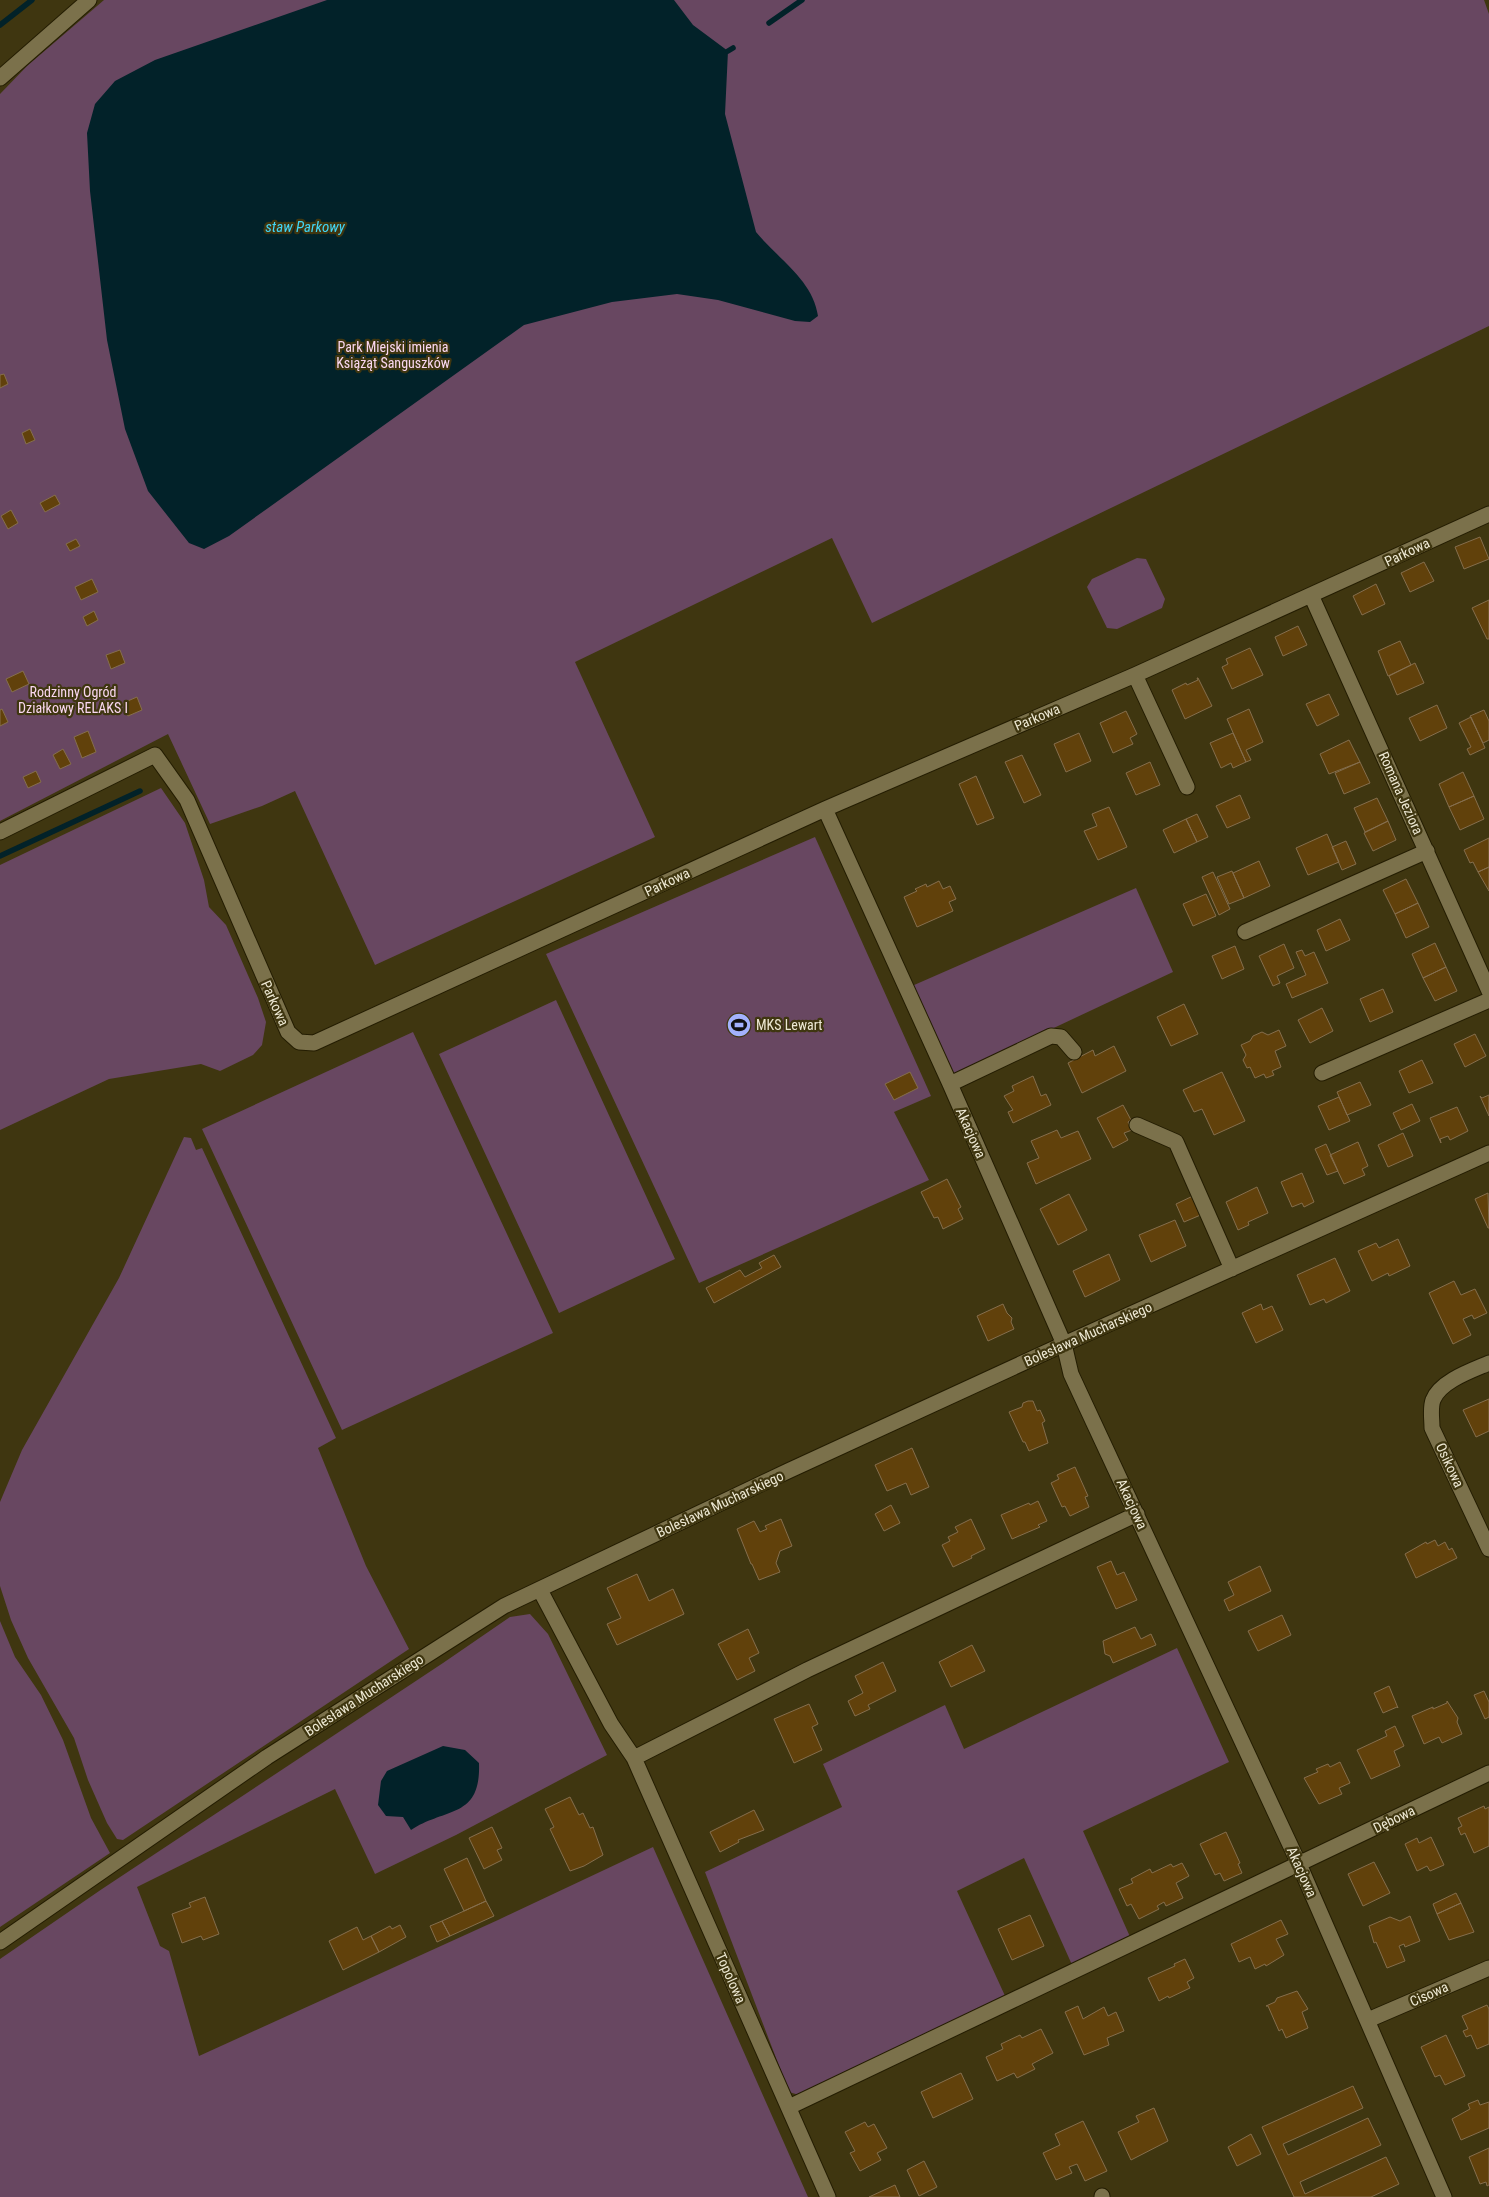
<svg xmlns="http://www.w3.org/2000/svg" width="1489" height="2197" font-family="'Roboto Condensed',sans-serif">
	<rect width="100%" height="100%" fill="#3f3610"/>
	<path fill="#684761" d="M104,0H1484L1489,14V326L872,623L832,538L575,662L655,837L375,965L295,791L262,806L210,824L168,734L0,821V94L27,66Z
		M1137,558L1146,559L1165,599L1162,608L1117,629L1107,628L1087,587L1092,579Z
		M161,788L185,823L204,880L209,907L226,925L258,998L266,1022L262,1045L253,1055L220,1071L201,1064L109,1079L0,1130V865Z
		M815,837L931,1096L894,1112L929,1180L699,1283L546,954Z
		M1136,888L1173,972L947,1078L905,989Z
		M556,1000L675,1259L559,1313L439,1054Z
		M413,1032L553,1333L342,1430L202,1129Z
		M184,1137L191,1138L196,1150L202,1148L336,1438L318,1448L366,1566L409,1649L123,1840L117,1839L107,1823L88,1780L74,1738L28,1658L11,1620L0,1586V1502L22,1450L119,1278Z
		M530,1614L548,1634L607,1755L456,1835L375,1874L335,1789L137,1887L160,1946L169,1951L199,2056L498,1920L653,1847L808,2197H0V1959L102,1889L443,1663L510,1617Z
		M0,1621L15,1657L41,1695L63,1740L91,1818L110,1853L0,1927Z
		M1177,1648L1229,1762L1083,1831L1131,1939L1073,1967L1024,1858L957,1891L1006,1998L799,2095L789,2092L705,1872L842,1807L823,1764L945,1705L964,1749Z"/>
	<path fill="#022229" d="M327,0H674L693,25L728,51L725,114L756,232C778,259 813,280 818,316L810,322L795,321L718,300L677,294L612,302L524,325L229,536L204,549L189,543L148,491L125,429L107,340L90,191L87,133L95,104L115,81L155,60Z
		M443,1746L465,1750L479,1763C481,1819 446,1807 411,1830L403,1817L386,1816L378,1805L381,1781L387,1771Z"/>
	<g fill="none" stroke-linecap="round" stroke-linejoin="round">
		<path stroke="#022229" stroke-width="5.5" d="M769,23L802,0
			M0,25L32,0
			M728,51L733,48
			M0,856L140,791"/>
	</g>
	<path fill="#61410b" stroke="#856e4d" d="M4,374L8,384L0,388V375Z
		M30,429L35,440L26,444L22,433Z
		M55,495L60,504L45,512L40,503Z
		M11,510L18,523L8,529L1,516Z
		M1480,537L1489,559L1464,569L1455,547Z
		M76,539L80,546L70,551L66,544Z
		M1424,562L1434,581L1410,592L1401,573Z
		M92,579L98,592L81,600L75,587Z
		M1376,584L1385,604L1362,615L1353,596Z
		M1489,600V639H1487L1472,608Z
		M94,611L98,620L87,626L83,617Z
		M1298,626L1307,645L1283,656L1275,637Z
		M1400,641L1411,665L1388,676L1378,651Z
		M1250,648L1263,675L1232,689L1222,667L1228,664L1226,659Z
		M120,650L125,663L111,669L106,655Z
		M1415,663L1424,683L1397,695L1389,676Z
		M23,671L29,684L12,692L6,679Z
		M1197,678H1198L1212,706L1185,719L1172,690L1186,683L1187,685L1198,680Z
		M1329,694L1339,715L1317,726L1306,704Z
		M137,697L142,710L128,716L123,703Z
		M1437,705L1447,728L1420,741L1409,718Z
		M2,709L8,722L0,726V710Z
		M1249,709L1263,742L1246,750L1251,760L1246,762L1227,719Z
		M1484,710L1489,721V740L1483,743L1470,716Z
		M1126,711L1137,734L1130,738L1133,744L1113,753L1100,723Z
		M1471,717L1485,748L1470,755L1467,749L1471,747L1459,723Z
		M88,731L96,752L82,758L74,737Z
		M1079,733L1091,761L1066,772L1054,744Z
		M1233,733L1246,762L1233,768L1231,763L1221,768L1210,743Z
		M1349,740L1360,762L1329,774L1320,754Z
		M63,749L71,764L60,769L53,755Z
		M1022,755L1041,795L1024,803L1005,762Z
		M1150,762L1160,785L1136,795L1126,773Z
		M1360,762L1370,783L1344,794L1335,773Z
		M36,771L41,782L28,788L23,777Z
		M1463,772L1474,796L1449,807L1439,784Z
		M976,776L994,818L977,825L959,784Z
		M1240,795L1250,818L1227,828L1216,806Z
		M1474,796L1484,819L1460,830L1449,807Z
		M1377,798L1388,821L1365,832L1354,808Z
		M1109,807L1127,847L1098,860L1084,831L1097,826L1092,814Z
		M1197,814L1208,837L1197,842L1186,819Z
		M1186,819L1197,842L1174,853L1163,830Z
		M1388,821L1396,840L1373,851L1364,833Z
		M1327,834L1339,862L1308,875L1296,848Z
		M1489,838V867L1478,872L1473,862L1470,863L1464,850Z
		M1346,841L1356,864L1342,870L1332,847Z
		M1259,861L1270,886L1244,898L1233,873Z
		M1489,867V891L1478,872Z
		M1232,871L1244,898L1229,904L1217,877Z
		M1213,872L1230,909L1219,915L1202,877Z
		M1406,879L1418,903L1395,914L1383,890Z
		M939,881L943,889L950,886L956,899L949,902L953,911L917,927L904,897L917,891L915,889L926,884L927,887Z
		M1206,894L1216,916L1193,926L1183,904Z
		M1418,903L1429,927L1406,938L1395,914Z
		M1340,919L1350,940L1326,951L1317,930Z
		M1435,943L1446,967L1423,978L1412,954Z
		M1284,944L1294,968L1277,976L1280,983L1273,986L1259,956Z
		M1235,946L1244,969L1222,979L1212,956Z
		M1302,950L1305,956L1314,952L1328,983L1292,998L1286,984L1306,975L1296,952Z
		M1446,967L1457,991L1435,1001L1423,978Z
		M1383,989L1393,1012L1370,1022L1360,999Z
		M1184,1004L1198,1034L1171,1046L1157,1017Z
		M1322,1008L1333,1031L1310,1043L1298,1020Z
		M1279,1030L1286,1046L1275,1051L1281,1067L1272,1071L1274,1075L1266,1078L1264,1074L1255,1078L1250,1067L1247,1068L1243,1060L1246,1055L1241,1045L1250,1041L1253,1036L1262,1032L1268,1035Z
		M1475,1034L1486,1056L1465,1067L1454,1044Z
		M1114,1046L1126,1071L1082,1093L1068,1063L1093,1050L1095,1056Z
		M1422,1060L1433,1083L1409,1093L1399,1071Z
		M910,1072L918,1088L894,1100L885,1084Z
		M1222,1072L1245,1121L1214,1135L1202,1109L1194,1112L1183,1090Z
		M1033,1076L1041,1096L1046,1094L1051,1105L1013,1123L1008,1112L1013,1110L1004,1096L1014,1091L1012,1086Z
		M1360,1082L1371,1105L1347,1115L1337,1092Z
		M1489,1095V1116L1480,1096L1482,1098Z
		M1339,1097L1350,1121L1329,1130L1318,1106Z
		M1412,1104L1420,1121L1401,1130L1393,1113Z
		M1123,1105L1131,1120L1128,1122L1132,1130L1124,1133L1128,1140L1113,1148L1097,1118Z
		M1457,1107L1468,1131L1450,1140L1448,1136L1440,1139L1441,1143L1430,1118Z
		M1057,1130L1061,1138L1078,1131L1091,1159L1036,1184L1027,1163L1039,1158L1031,1141Z
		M1403,1133L1413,1156L1388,1167L1378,1145Z
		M1358,1142L1368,1166L1362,1169L1365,1175L1344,1184L1330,1155Z
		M1326,1144L1338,1171L1327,1175L1315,1149Z
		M1302,1173L1314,1202L1304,1207L1302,1203L1292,1207L1281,1182Z
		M947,1179L961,1207L958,1209L963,1219L943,1229L938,1217L934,1218L921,1192Z
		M1257,1187L1268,1213L1248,1222L1249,1225L1238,1230L1226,1202Z
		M1488,1193L1489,1228H1488L1475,1199Z
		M1069,1194L1087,1230L1058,1245L1040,1209Z
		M1195,1195L1203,1214L1184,1222L1176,1204Z
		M1175,1220L1186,1246L1151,1262L1139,1235Z
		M1398,1239L1410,1266L1389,1276L1388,1273L1372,1281L1358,1251L1376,1243L1379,1248Z
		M1109,1254L1120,1280L1085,1297L1073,1271Z
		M774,1255L781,1267L714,1303L706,1288L740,1270L745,1277L762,1268L759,1263Z
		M1335,1258L1350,1291L1326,1303L1324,1299L1310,1305L1297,1275Z
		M1454,1281L1461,1295L1475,1289L1487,1313L1474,1319L1472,1315L1463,1319L1471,1335L1453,1344L1429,1293Z
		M1003,1304L1007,1313L1012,1318L1011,1322L1014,1329L988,1341L977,1316Z
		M1261,1304L1263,1310L1272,1306L1283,1330L1256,1343L1242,1313Z
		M1489,1399V1431L1476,1437L1463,1410Z
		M1028,1401H1033L1037,1411L1040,1410L1045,1421L1042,1423L1048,1443L1029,1451L1025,1442H1023L1009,1412L1022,1407L1023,1403Z
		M912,1448L929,1487L911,1495L906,1483L887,1491L875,1465Z
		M1075,1467L1088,1496L1085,1497L1089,1507L1070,1516L1065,1506L1062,1507L1051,1483L1059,1479L1057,1475Z
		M1038,1501L1047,1521L1038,1525L1040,1527L1012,1539L1001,1515L1029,1503L1030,1505Z
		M891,1505L900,1523L884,1531L875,1514Z
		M781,1519L792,1546L780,1551L776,1563L780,1572L759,1580L752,1564H751L737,1529L754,1521L760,1532L767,1529L765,1526Z
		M971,1519L985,1549L971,1556L972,1558L953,1567L942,1545L950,1541L948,1537L958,1532L955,1527Z
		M1435,1540L1438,1546L1445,1542L1449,1550L1452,1548L1457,1558L1416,1578L1405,1554L1426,1542L1427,1544Z
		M1111,1561L1117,1575L1124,1572L1137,1600L1116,1609L1097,1567Z
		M1260,1566L1271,1591L1229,1611L1224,1600L1234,1595L1228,1582Z
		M637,1574L649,1601L673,1589L684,1614L617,1645L607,1624L621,1618L607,1588Z
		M1282,1615L1291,1635L1258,1651L1248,1631Z
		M1135,1627L1141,1639L1151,1634L1156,1645L1113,1663L1110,1656L1105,1654L1103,1641Z
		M748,1629L759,1653L749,1658L755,1671L737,1680L718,1644Z
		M972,1645L985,1671L951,1687L939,1662Z
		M883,1662L896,1691L868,1705L870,1709L855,1716L848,1701L863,1693L855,1676Z
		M1389,1686L1398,1708L1397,1707L1383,1713L1374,1693Z
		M1484,1691L1489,1702V1717L1485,1719L1474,1695Z
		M1447,1701L1458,1718L1457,1722L1462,1734L1442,1743L1439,1737L1424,1744L1412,1716L1433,1707V1709L1447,1703Z
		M809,1704L818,1724L812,1727L822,1750L794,1763L774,1719Z
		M1395,1726L1404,1746L1394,1751L1400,1766L1371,1779L1357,1750L1387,1736L1385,1731Z
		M1340,1762L1350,1783L1339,1788L1342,1794L1319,1804L1304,1778L1318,1772L1316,1769L1328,1764L1330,1767Z
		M570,1797L579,1815L583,1813L590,1828L593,1827L603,1855L584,1866L570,1871L550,1829L554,1827L545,1809Z
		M1484,1806L1485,1809L1489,1807V1846L1474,1853L1465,1833L1461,1835L1458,1828L1462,1826L1458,1818Z
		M754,1810L764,1830L738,1840L739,1842L720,1852L710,1832Z
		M492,1827L502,1848L497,1850L502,1860L484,1869L469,1838Z
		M1226,1832L1240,1863L1238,1864L1242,1873L1224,1881L1220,1873L1215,1875L1200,1844Z
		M1431,1837L1444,1865L1430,1871L1427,1866L1417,1871L1405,1844L1417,1838L1419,1843Z
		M467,1858L486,1901L464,1911L444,1869Z
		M1374,1862L1390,1893L1363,1906L1348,1874Z
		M1182,1863L1189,1876L1176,1883L1183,1898L1166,1906L1164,1902L1157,1906L1159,1909L1139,1919L1131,1904L1127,1906L1119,1889L1133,1883L1131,1879L1150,1869L1152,1873L1171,1864L1173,1867Z
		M1456,1893L1461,1903L1437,1914L1433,1904Z
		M205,1897L219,1934L203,1940L201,1936L182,1943L172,1914L191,1907L189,1903Z
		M486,1901L494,1916L450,1936L442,1921Z
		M1461,1903L1474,1932L1449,1940L1437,1914Z
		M1030,1915L1044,1946L1012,1960L998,1929Z
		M1410,1916L1420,1941L1405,1947L1404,1944L1399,1946L1405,1961L1387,1968L1376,1942L1374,1943L1369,1926L1390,1917L1400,1921Z
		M1281,1920L1288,1934L1276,1939L1284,1955L1266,1966L1265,1964L1255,1969L1250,1957L1239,1962L1231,1944Z
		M442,1921L450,1936L437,1942L430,1926Z
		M400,1925L406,1937L379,1952L371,1936L390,1926L392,1929Z
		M357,1927L363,1940L371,1936L379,1952L343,1970L329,1941Z
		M1185,1959L1194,1978L1187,1982L1190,1988L1169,1998L1168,1996L1159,2001L1148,1978L1175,1966L1174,1964Z
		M1297,1991L1308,2009L1302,2012L1308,2028L1286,2038L1282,2029L1279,2031L1268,2006H1266L1275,2002L1277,1998Z
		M1487,2005L1489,2009V2044L1477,2049L1471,2035L1466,2037L1463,2031L1468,2029L1462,2016Z
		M1078,2006L1083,2019L1104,2007L1108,2016L1116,2012L1124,2031L1107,2038L1109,2045L1084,2055L1065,2012Z
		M1041,2029L1053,2053L1032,2064L1035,2069L1017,2078L1014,2073L997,2081L986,2057L1003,2049L1001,2044L1020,2035L1022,2038Z
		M1446,2035L1465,2076L1445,2085L1440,2075L1435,2077L1421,2047Z
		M961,2073L973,2099L933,2118L921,2092Z
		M1353,2086L1363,2108L1283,2144L1288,2155L1368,2118L1381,2145L1300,2182L1305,2194L1386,2157L1399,2184L1371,2197H1294L1262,2127Z
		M1478,2100L1480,2105L1489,2102V2128L1461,2140L1452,2119L1470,2109L1468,2104Z
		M1154,2108L1168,2141L1131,2160L1118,2132L1139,2122L1136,2116Z
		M1083,2121L1107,2171L1085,2181L1077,2164L1069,2167L1072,2173L1056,2180L1043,2153L1060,2145L1055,2134Z
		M865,2122L868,2127L874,2124L887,2148L877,2153L881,2160L860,2171L850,2153L855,2151L845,2132Z
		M1251,2134L1261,2154L1237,2166L1228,2147Z
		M1489,2148V2185L1487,2186L1486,2182L1480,2184L1469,2157Z
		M924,2161L937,2187L919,2196L907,2170Z
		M895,2185L900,2197H869Z"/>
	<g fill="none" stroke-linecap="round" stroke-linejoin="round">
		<g stroke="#241d02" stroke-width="17">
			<path id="minor" d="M0,78L89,0
				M1311,595L1489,991
				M1135,675L1187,787
				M825,809L950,1084L1064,1344L1071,1374L1299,1864L1444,2197
				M0,832L155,755L187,800L288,1032L299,1042L314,1043L825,809L1135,675L1489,514
				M1245,932L1427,851
				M1322,1073L1489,1000
				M950,1084L1051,1036L1061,1037L1074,1052
				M1137,1125L1176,1142L1232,1269
				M1489,1363C1473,1370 1440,1381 1433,1400C1430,1408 1432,1419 1432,1428L1489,1549
				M540,1590L611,1724L634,1758L828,2197
				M634,1758L807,1670L1137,1514
				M0,1942L267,1757L504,1606L788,1471L1064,1344L1489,1153
				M1368,2020L1489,1968
				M789,2107L1489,1773
				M1102,2197V2196"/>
		</g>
		<use href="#minor" stroke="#7b714b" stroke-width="15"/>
	</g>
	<defs>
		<g id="stadium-disc" transform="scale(1.25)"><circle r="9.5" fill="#a3b2fd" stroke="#3f3610"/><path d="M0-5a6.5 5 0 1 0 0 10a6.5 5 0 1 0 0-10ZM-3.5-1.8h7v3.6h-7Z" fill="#111"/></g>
	</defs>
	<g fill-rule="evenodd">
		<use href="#stadium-disc" x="739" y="1025"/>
	</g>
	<g text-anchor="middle" stroke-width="4.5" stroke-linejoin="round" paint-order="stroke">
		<g font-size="14" fill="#fad7f1" stroke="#3f3610">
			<text x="393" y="352">Park Miejski imienia<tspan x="393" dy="16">Książąt Sanguszków</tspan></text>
			<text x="73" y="697">Rodzinny Ogród<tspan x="73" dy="16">Działkowy RELAKS I</tspan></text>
		</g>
		<g font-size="14" fill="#eee9d4" stroke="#3f3610">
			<text transform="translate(1407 552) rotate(-25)" y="5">Parkowa</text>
			<text transform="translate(1037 717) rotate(-23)" y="5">Parkowa</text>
			<text transform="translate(1401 793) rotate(66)" y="5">Romana Jeziora</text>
			<text transform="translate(667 882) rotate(-25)" y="5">Parkowa</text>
			<text transform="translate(275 1003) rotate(66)" y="5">Parkowa</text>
			<text transform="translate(971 1133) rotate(66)" y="5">Akacjowa</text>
			<text transform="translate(1088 1334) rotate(-24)" y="5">Bolesława Mucharskiego</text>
			<text transform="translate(1450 1465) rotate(65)" y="5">Osikowa</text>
			<text transform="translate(720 1504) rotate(-25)" y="5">Bolesława Mucharskiego</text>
			<text transform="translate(1132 1504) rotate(65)" y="5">Akacjowa</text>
			<text transform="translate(364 1695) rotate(-33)" y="5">Bolesława Mucharskiego</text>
			<text transform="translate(1394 1819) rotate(-26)" y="5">Dębowa</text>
			<text transform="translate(1302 1872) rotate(66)" y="5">Akacjowa</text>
			<text transform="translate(731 1978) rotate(66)" y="5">Topolowa</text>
			<text transform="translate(1429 1994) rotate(-24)" y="5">Cisowa</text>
		</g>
		<g font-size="14" fill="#eee9d4" stroke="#3f3610" text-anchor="start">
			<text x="756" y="1030">MKS Lewart</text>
		</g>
		<g font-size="15" font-style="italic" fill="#41d6f6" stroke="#3f3610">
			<text x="305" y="232">staw Parkowy</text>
		</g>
	</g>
</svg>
